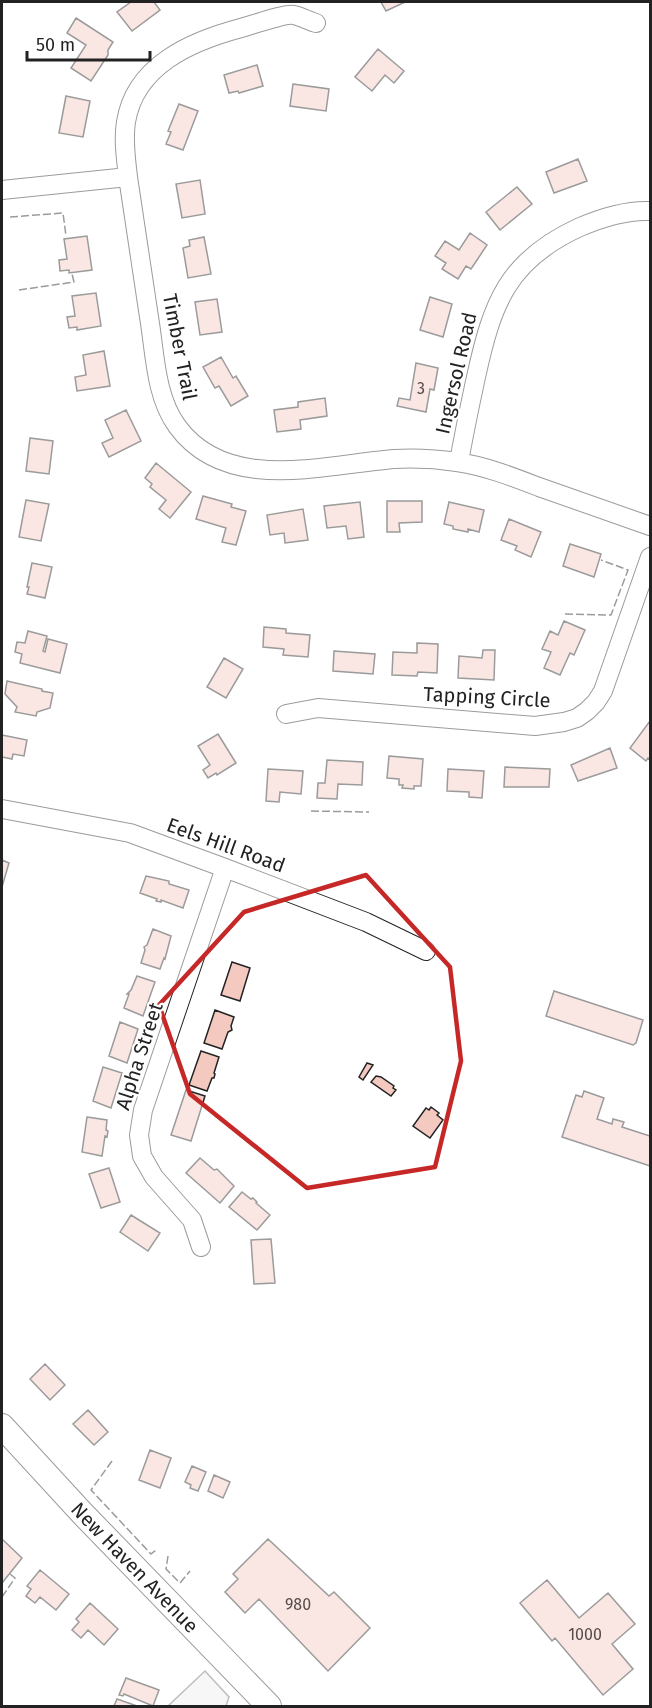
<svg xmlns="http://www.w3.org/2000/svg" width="652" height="1708" font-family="'Fira Sans',sans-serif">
	<rect width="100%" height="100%" fill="#fff"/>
	<path fill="#ededed" stroke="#6f6f6f" stroke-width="1.5" d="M205,1671L229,1697L226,1706H168Z"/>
	<path fill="#f3c9c0" stroke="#222" stroke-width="1.5" d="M131,2H154L160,10L132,31L117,12Z
		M381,2H405L386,11Z
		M76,18L113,42L108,50V55L91,81L71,68L86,45L67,33Z
		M378,49L404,71L394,83L385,75L372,91L355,77Z
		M257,65L263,86L239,93L238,91L229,93L224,75Z
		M293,84L329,89L326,111L290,106Z
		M66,96L90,101L83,137L59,133Z
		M179,104L198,111L183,150L166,144L171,132L168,131Z
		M578,159L587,181L554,193L546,172Z
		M200,180L205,214L182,218L176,184Z
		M517,187L532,204L500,230L486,212Z
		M470,233L487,245L471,269L466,266L458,279L442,269L446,263L435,256L445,241L459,250Z
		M87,236L92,270L69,273V270L60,271L59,260L67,259L64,239Z
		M204,237L211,274L188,278L183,248L190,246L189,240Z
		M96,293L101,326L77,330V327L69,328L67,317L75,316L72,296Z
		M430,297L452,304L443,337L420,330Z
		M217,299L222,332L200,335L195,302Z
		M104,351L110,386L77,391L75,377L86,375L83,355Z
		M221,357L233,378L236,376L248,396L231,406L219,386L215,388L203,367Z
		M416,363L438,368L434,390L430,389L426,412L397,406L399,398L410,400Z
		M325,398L327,416L300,420L301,429L277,432L274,410L298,407V402Z
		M126,410L141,441L109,457L102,443L113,438L105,420Z
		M30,438L53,441L49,474L26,471Z
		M156,463L191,492L170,518L159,509L166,500L150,487L152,484L145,478Z
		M203,496L232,504L231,507L246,511L236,545L222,542L226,528L196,519Z
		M26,500L49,504L41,541L19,537Z
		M387,501H422V522L399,523L400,532H387Z
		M360,502L364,537L348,539L346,526L327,528L324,506Z
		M449,502L484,510L479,532L468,529V532L453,529V526L444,524Z
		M303,509L308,540L285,543L284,533L270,535L267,515Z
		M509,519L541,532L531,557L515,550L517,546L501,540Z
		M570,544L601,554L594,577L563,566Z
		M32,563L52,567L45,598L27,594L29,587H27Z
		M564,621L585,630L574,655L570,653L560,675L544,668L551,652L542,649L550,631L558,635Z
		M264,627L286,629V633L310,635L308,657L283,655L284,649L263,647Z
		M28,631L47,636L43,651L45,652L48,639L67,644L60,673L20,663L22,654L15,652L17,642L25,643Z
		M417,643L438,644L437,673L418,672L417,676L392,675L393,652L417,653Z
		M483,650H495L494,680L458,678L459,656L482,658Z
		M334,651L375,654L373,674L333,671Z
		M224,658L243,669L226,698L207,687Z
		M7,681L42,689V691L53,693L50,708L37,712L36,716L15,712L17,707L5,694Z
		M650,721V759L648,758L646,761L630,748Z
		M218,734L236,763L217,775L216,773L208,778L203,770L210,765L198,746Z
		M2,735L27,740L24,756L13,754L12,759L2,757Z
		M610,748L617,768L578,781L571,765Z
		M389,756L423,759L421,786H414V789L402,788L403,785H399V779L387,778Z
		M327,760L363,762L362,785L338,784L337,799L317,798L318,783H325Z
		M505,767L550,769L549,787H504Z
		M268,769L303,771L301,794L280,792L279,802L266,801Z
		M448,769L484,771L482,798L469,797V792L447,791Z
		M2,860L9,863L2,887Z
		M146,876L169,881V884L189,890L183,908L161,900V902L156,901L157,899L140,893Z
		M153,929L171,936L165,959L164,958L160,969L141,963L145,950L144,947L147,945Z
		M232,962L250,968L240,1001L221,995Z
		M137,976L155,982L143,1016L124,1008L129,994H127L131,990Z
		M554,991L643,1020L636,1043L633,1045L546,1016Z
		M215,1010L234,1017L231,1026L232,1030L228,1032L222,1049L204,1043Z
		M120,1022L138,1029L127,1063L109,1056Z
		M201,1051L219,1057L214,1073L215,1074L214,1078H212L207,1091L189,1085Z
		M367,1063L373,1065L363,1080L359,1077Z
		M103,1067L122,1073L111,1108L93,1101Z
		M376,1076L381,1077L394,1086L393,1088L396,1090L391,1096L371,1082Z
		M186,1090L205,1096L191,1141L171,1135Z
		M584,1091L604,1098L597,1119L612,1124L613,1119L624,1122L622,1127L650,1136V1166L562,1137L576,1095L582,1097Z
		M431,1107L439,1113L437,1115L443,1120L430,1138L413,1126L426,1108L429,1110Z
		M87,1117L107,1120L106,1130L108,1131L107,1137L105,1136L102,1156L82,1152Z
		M200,1158L214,1170L217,1169L234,1186L220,1203L186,1173Z
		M109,1168L120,1202L101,1208L89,1174Z
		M242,1192L251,1199L253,1198L257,1202L256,1203L270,1215L257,1230L229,1207Z
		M131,1215L160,1233L148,1251L120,1232Z
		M271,1239L275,1283L254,1284L251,1240Z
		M45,1364L65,1385L50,1400L30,1379Z
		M88,1410L108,1432L94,1445L73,1424Z
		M150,1450L171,1458L160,1488L139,1480Z
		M192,1466L206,1472L198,1491L190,1488L191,1485L185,1482Z
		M214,1475L230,1482L223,1498L208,1491Z
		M2,1539L22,1558L2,1583Z
		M268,1539L329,1596L334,1592L370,1628L328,1671L259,1599L245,1613L225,1592L238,1579L233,1574Z
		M40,1570L69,1594L56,1610L40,1597L35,1603L26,1596L31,1589L27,1586Z
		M547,1580L579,1618L608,1593L635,1624L612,1644L633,1669L603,1695L555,1638L552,1641L520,1603Z
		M90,1603L118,1629L104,1645L88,1630L81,1638L72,1630L79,1622L76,1619Z
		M126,1678L159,1690L153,1706L124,1694L123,1696L119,1695Z
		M117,1699L137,1706H114Z"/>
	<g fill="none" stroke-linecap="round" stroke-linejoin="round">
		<g stroke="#222" stroke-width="20">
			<path id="minor" d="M316,23C309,21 302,17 294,15C286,13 252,25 241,28C192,41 135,65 126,122C123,140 126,159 128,177C135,224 142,270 149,317C155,352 155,396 177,426C226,494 323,465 394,459C414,458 437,459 457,462C485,466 513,477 539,487C576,500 613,513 650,526
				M2,190L128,177
				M459,462C464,433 470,405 476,377C492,304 507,260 580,227C601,218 627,210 650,211
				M286,714L318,708L535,726L564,722L577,718L587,711L596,702L603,691L650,557
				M2,809L130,833L225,868L366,922L426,951
				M201,1247L192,1220L154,1177L142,1156L139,1135L143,1110L225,868"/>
		</g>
		<g stroke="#222" stroke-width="26">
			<g id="major">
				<path id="s1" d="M2,1426L82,1513L269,1706"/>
			</g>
		</g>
		<use href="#minor" stroke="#fff" stroke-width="18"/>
		<use href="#major" stroke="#fff" stroke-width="24"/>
		<path stroke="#222" stroke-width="1.5" stroke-dasharray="8 3" stroke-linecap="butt" d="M10,217L63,213L66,236
			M19,290L74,282L72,274
			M565,614L611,615L628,570L601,560
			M311,811L369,812
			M112,1461L91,1490L151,1554L156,1550
			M168,1556L166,1569L180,1583L190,1571
			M2,1597L15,1578L10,1574"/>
	</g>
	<path d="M0 0H652V1708H0ZM366,875L450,967L461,1061L435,1167L307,1188L190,1094L159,1005L244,912Z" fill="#fff" fill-opacity=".55" fill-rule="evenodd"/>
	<path fill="none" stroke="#c62828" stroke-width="4.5" stroke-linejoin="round" d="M366,875L450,967L461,1061L435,1167L307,1188L190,1094L159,1005L244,912Z"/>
	<g text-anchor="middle" stroke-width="4.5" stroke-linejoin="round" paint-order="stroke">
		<g font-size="16" fill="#564c4a">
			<text x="421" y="394">3</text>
			<text x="298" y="1610">980</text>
			<text x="585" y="1640">1000</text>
		</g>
		<g font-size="20" fill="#222" stroke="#fff">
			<text transform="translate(180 347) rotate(79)" y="7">Timber Trail</text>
			<text transform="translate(456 373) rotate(-77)" y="7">Ingersol Road</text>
			<text transform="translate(487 697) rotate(3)" y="7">Tapping Circle</text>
			<text transform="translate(226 845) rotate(20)" y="7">Eels Hill Road</text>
			<text transform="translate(139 1056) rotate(-72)" y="7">Alpha Street</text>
			<text dy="7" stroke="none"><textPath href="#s1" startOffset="194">New Haven Avenue</textPath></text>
		</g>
	</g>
	<rect width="652" height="1708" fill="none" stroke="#222222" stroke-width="6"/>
	<path d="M27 51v9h123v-9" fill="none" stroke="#222222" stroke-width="3"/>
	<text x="36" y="51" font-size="18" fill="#222222" stroke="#ffffff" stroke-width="4.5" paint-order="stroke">50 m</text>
</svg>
